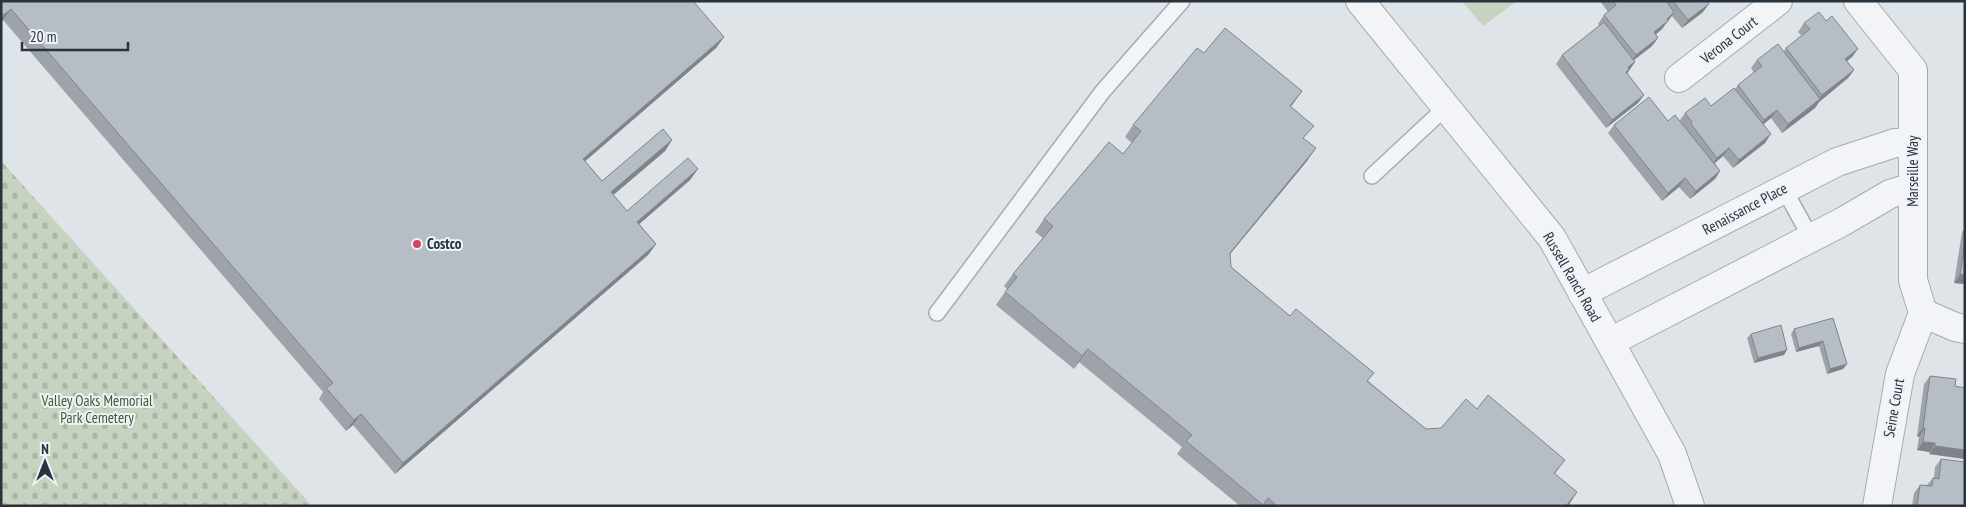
<svg xmlns="http://www.w3.org/2000/svg" width="1966" height="507" font-family="'PT Sans Narrow',sans-serif">
	<defs>
		<pattern id="cemetery-stones" width="16" height="16" patternUnits="userSpaceOnUse" patternTransform="scale(1.25)"><rect width="16" height="16" fill="#c7d3c0"/><path d="M2 7V4a2 2 0 0 1 4 0v3zM10 15v-3a2 2 0 0 1 4 0v3z" fill="#abb6a6"/></pattern>
	</defs>
	<rect width="100%" height="100%" fill="#dfe4e9"/>
	<path fill="url(#cemetery-stones)" d="M1,161L312,506H1Z"/>
	<path fill="#c7d3c0" d="M1462,1H1517L1483,26Z"/>
	<g fill="none" stroke-linecap="round" stroke-linejoin="round">
		<g stroke="#a4abb3" stroke-width="18">
			<path id="service" d="M1372,176L1445,108
				M1784,189L1811,238
				M937,313L1103,91L1182,1"/>
		</g>
		<g stroke="#a4abb3" stroke-width="30">
			<path id="minor" d="M1360,1L1552,238L1672,454L1690,506
				M1858,1L1913,70V280L1923,313L1955,327L1965,329
				M1679,78L1778,1
				M1582,293L1837,162L1895,143L1913,142
				M1610,342L1842,222L1890,194L1912,187
				M1877,506L1900,374L1923,313"/>
		</g>
		<use href="#service" stroke="#f2f4f7" stroke-width="15"/>
		<use href="#minor" stroke="#f2f4f7" stroke-width="28"/>
	</g>
	<path fill="#9da3a9" d="M1,1L724,37L716,48L585,161L602,181L672,140L665,151L613,195L627,211L698,169L690,180L639,224L656,244L648,255L395,474L353,425L346,431L319,399L323,392L3,20L1,22Z
		M1600,1H1707L1703,12L1682,28L1672,16L1662,29L1656,34L1658,38L1652,46L1634,60L1635,62L1627,73L1644,95L1638,103L1606,128L1556,64L1562,55L1600,26L1598,24L1604,15L1608,12Z
		M1804,23L1852,57L1847,61L1854,70L1848,78L1819,102L1815,108L1782,133L1771,118L1763,125L1765,143L1733,168L1723,156L1715,163L1720,171L1715,179L1690,199L1679,187L1662,201L1608,133L1614,125L1680,120L1685,113L1711,106L1735,89L1738,85L1754,73L1751,68L1757,60L1784,51L1786,48L1802,36L1798,32Z
		M1204,53L1302,91L1290,107L1304,139L1307,161L1230,254L1231,267L1426,429L1555,474L1577,492L1568,506H1240L1177,454L1182,447L1079,362L1074,369L996,305L1007,289L1004,286L1013,274L1043,238L1035,232L1044,219L1123,154L1132,143L1125,137L1133,125Z
		M1965,228V284L1954,283L1962,232Z
		M1833,318L1847,364L1843,369L1827,374L1819,346L1796,352L1791,334L1794,329Z
		M1751,334L1784,355L1754,363L1747,338Z
		M1930,376L1955,386L1965,459L1929,454L1930,452L1917,450L1919,437L1917,436L1924,384Z
		M1941,459L1965,506H1912L1914,493L1920,485H1927L1933,478H1934L1935,467Z"/>
	<path fill="#7f848a" d="M1709,4L1703,12L1682,28L1688,20Z
		M11,9L3,20L1,22V19L4,15Z
		M1674,12L1662,29L1648,41L1654,32Z
		M724,37L716,48L575,170L583,159Z
		M1658,38L1652,46L1630,63L1636,55Z
		M1858,49L1852,57L1839,67L1845,59Z
		M1635,62L1624,78L1628,67Z
		M1854,70L1848,78L1819,102L1815,108L1782,133L1788,124L1818,101L1822,95Z
		M1302,91L1293,104L1281,118L1290,106Z
		M1644,95L1638,103L1606,128L1612,120Z
		M1777,110L1771,118L1758,128L1764,120Z
		M1771,134L1765,143L1733,168L1739,160Z
		M672,140L665,151L604,203L611,192Z
		M1316,148L1307,161L1221,265L1230,253Z
		M1729,148L1723,156L1711,166L1717,158Z
		M698,169L690,180L629,233L637,222Z
		M1720,171L1715,179L1690,199L1696,191Z
		M1685,178L1679,187L1662,201L1668,193Z
		M656,244L648,255L395,474L403,463Z
		M1960,274L1965,275V284L1954,283Z
		M1823,341L1819,346L1796,352L1799,348Z
		M1088,349L1079,362L1074,369L1082,356Z
		M1787,350L1784,355L1754,363L1758,358Z
		M1847,364L1843,369L1827,374L1830,369Z
		M361,414L353,425L346,431L354,420Z
		M1923,428H1925L1919,437L1917,436Z
		M1923,442L1935,443L1930,452L1917,450Z
		M1935,446L1965,450V459L1929,454Z
		M1565,460L1556,472L1545,485L1554,473Z
		M1577,492L1568,506H1566Z"/>
	<path fill="#b6bdc5" stroke="#7f848a" d="M1,1H693L724,37L583,159L602,181L663,129L672,140L611,192L627,211L688,158L698,169L637,222L656,244L403,463L361,414L354,420L326,388L333,383L11,9L4,15L1,12Z
		M1613,1H1666L1674,12L1667,19L1668,21L1654,32L1658,38L1636,55L1604,15L1616,5Z
		M1673,1H1707L1709,4L1688,20Z
		M1819,12L1826,21L1832,16L1858,49L1845,59L1854,70L1822,95L1786,48L1810,29L1804,23Z
		M1604,22L1635,62L1628,67L1629,69L1626,72L1644,95L1612,120L1562,55Z
		M1225,28L1302,91L1290,106L1314,126L1303,138L1316,148L1230,253L1231,267L1290,316L1296,309L1374,373L1367,381L1426,429L1441,428L1466,399L1477,409L1488,395L1565,460L1554,473L1577,492L1566,506H1277L1268,498L1263,505L1186,441L1192,435L1088,349L1082,356L1005,292L1017,277L1013,274L1053,226L1044,219L1109,142L1123,154L1141,131L1133,125L1197,48L1204,53Z
		M1778,44L1820,99L1788,124L1777,110L1764,120L1738,85L1762,66L1757,60Z
		M1734,88L1771,134L1739,160L1729,148L1717,158L1691,124L1692,122L1685,113L1705,98L1711,106Z
		M1649,97L1668,121L1675,115L1720,171L1696,191L1685,178L1668,193L1614,125Z
		M1965,243V275L1960,274Z
		M1833,318L1847,364L1830,369L1823,341L1799,348L1794,329Z
		M1781,325L1787,350L1758,358L1751,334Z
		M1930,376L1956,379L1955,386L1965,388V450L1935,446V443L1923,442L1925,428H1923Z
		M1941,459L1965,462V506H1917L1920,485L1932,486L1933,478L1939,479Z"/>
	<circle fill="#cf4366" stroke="#eff2f6" stroke-width="2" cx="417" cy="244" r="5"/>
	<g text-anchor="middle" stroke-width="4" stroke-linejoin="round" paint-order="stroke">
		<g font-size="15" fill="#283340" stroke="#eff2f6">
			<text transform="translate(1729 40) rotate(-38)" y="5">Verona Court</text>
			<text transform="translate(1913 171) rotate(-90)" y="5">Marseille Way</text>
			<text transform="translate(1745 209) rotate(-28)" y="5">Renaissance Place</text>
			<text transform="translate(1572 277) rotate(60)" y="5">Russell Ranch Road</text>
			<text transform="translate(1894 408) rotate(-80)" y="5">Seine Court</text>
		</g>
		<g font-size="15" font-weight="bold" fill="#283340" stroke="#eff2f6" text-anchor="start">
			<text x="427" y="249">Costco</text>
		</g>
		<g font-size="15" fill="#405c35" stroke="#eff2f6">
			<text x="97" y="406">Valley Oaks Memorial<tspan x="97" dy="17">Park Cemetery</tspan></text>
		</g>
	</g>
	<rect width="1966" height="507" fill="none" stroke="#283340" stroke-width="5"/>
	<g transform="translate(45 462)" stroke="#eff2f6" stroke-width="4" paint-order="stroke">
	<path d="M0-4L9 19L0 12L-9 19Z" fill="#283340"/>
	<text y="-8" font-size="14" font-weight="bold" text-anchor="middle" fill="#283340">N</text>
	</g>
	<path d="M22 42v8h106v-8" fill="none" stroke="#283340" stroke-width="2.5"/>
	<text x="30" y="42" font-size="15" fill="#283340" stroke="#eff2f6" stroke-width="4" paint-order="stroke">20 m</text>
</svg>
